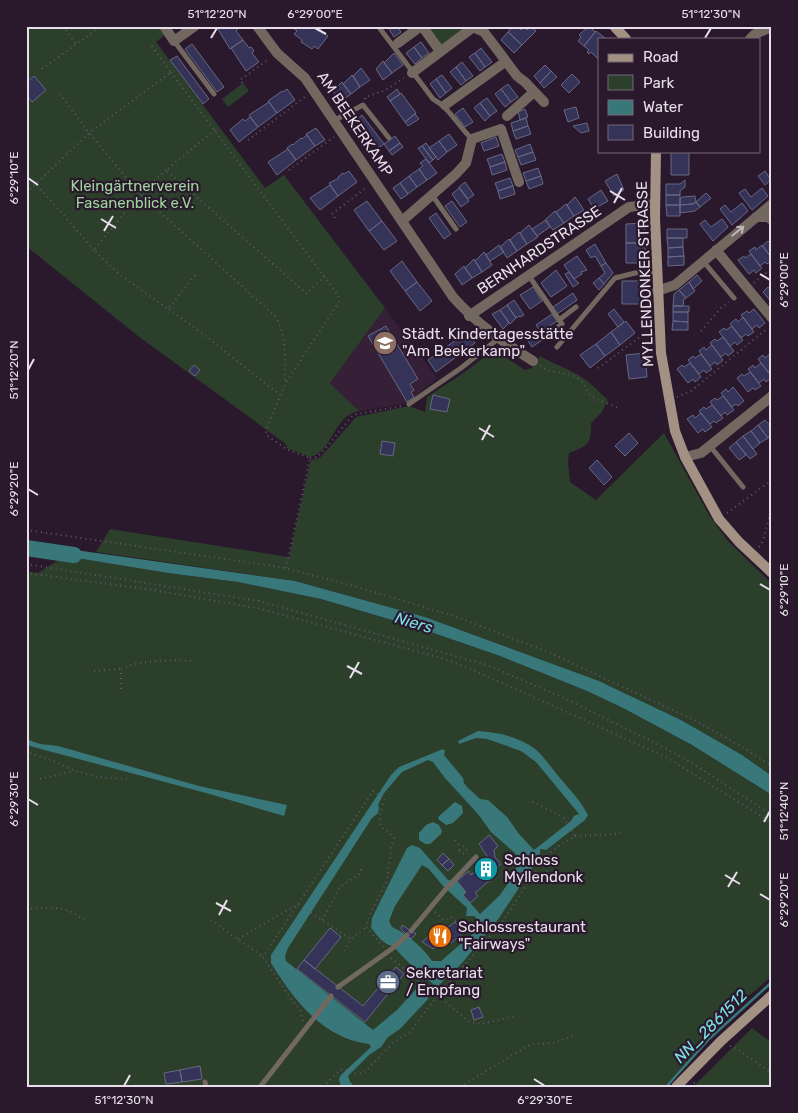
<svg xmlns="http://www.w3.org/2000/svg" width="798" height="1113" font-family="Rubik,sans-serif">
	<rect width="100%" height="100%" fill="#2a192c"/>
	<path fill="#352038" d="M385,308L437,378L407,403L359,411L330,383Z"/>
	<path fill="#2b3f2b" d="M26,26H161L166,34L156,42L265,188L284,175L385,308L330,383L359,411C334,414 333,452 310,457L287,448L286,444L138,336L26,246Z
		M430,26H465L466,27L443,47L428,30Z
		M243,83L249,91L228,107L222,99Z
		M494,350L525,370L532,368L540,356C553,364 567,368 580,376C590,382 599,392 608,400L601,413L591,423C592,444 587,446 569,453L568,462L570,482L596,500L664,433L709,515L728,541L772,584V776L742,755L681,720L599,681L425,617L295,581L96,552L110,529L289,557L310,463L312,460L321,457L356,417L409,406L425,412L427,397L462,374Z
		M65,556L168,573L238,582L321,599L419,628L500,656L587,691L623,708L692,745L772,795V976L722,1019L667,1087H26V571L38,573Z
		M752,1028L772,1043V1087H693Z"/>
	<path fill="#39787a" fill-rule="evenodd" d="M54,547L295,581L425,617L599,681L681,720L742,755L772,776V795L692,745L623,708L587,691L500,656L419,628L321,599L238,582L168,573L52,554Z
		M478,731C498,732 518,737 534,748C544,756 551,768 560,778C570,790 581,801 588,815L585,820L546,850L540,849V856L499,918L462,963L437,987C422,975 406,961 394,947C391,945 387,945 384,942C379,939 375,932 371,928L372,918L407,848L412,845L420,848L448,880L457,881L466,892L463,895L480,914L500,895L513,876L518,863L515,853L491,832L478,814L445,778L433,762L428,760L402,772L384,793L378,805L379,808L378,813L372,818L288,948L285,956L286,961L373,1030L397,1010L418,987L429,995L428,999L400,1029L388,1037L381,1047L369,1055L348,1076L350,1082L355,1087H341L339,1079L341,1075L371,1047L369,1044C322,1038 294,1000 271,963V955L391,775L399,767L443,749L445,751L444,755L463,778L464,783L467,787L480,799L488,800L507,817L519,834L534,850L571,821L574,816L579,814L536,762L521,751L487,739L476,738L459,744L458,741ZM422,865L429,869L443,886L467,908L466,916H474L477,919L478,929L441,961H432C423,948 407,933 392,927L389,921L395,906Z
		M26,739L40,744L58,746L199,786L287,805L284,816L206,793L26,745Z
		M455,802L462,806L463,813L453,823L446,825L438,819L439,816Z
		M433,822L439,825L442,831L441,834L430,844H425L419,840V833L426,825Z"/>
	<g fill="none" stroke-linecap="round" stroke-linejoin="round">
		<path stroke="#39787a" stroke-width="2.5" d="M666,1087L709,1039L772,982"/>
		<path stroke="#39787a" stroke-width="16" d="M26,548L74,555"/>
	</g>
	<path fill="#353358" stroke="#686883" d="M216,26H236L238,29L236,31L243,40L230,49Z
		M291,26L311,28L313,26L316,28L318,26L321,29L320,31L328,36L318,49L314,46L312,49L301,42L302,40L294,34L297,31Z
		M387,26H397L401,32L394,37Z
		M513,26H517L521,30L523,27L527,30L530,26L536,31L522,45L508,32Z
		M589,26L595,32L584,46L578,41L581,37L579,35Z
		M596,31L605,38L599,39V60L591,52L589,54L587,52L589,50L584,46Z
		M508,32L522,45L514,53L501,40Z
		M243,40L249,48L251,47L254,51L252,53L259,62L246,71L231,48Z
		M421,42L429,53L422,58L414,47Z
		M192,44L224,87L217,92L185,49Z
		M414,47L422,58L415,64L406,53Z
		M481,48L492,62L485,67L475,53Z
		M394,53L403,65L392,73L384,63Z
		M475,53L485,67L480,71L469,57Z
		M177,56L209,99L203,104L170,60Z
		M383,61L392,73L383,80L376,69Z
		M462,62L473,76L466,81L456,67Z
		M545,65L551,71L540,83L534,76Z
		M456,67L466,81L461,85L450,72Z
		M361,68L370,80L360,87L353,76Z
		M551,71L557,77L544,88L540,83Z
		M572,74L580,82L569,93L561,85Z
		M352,75L360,87L351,94L343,84Z
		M442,75L452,88L446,93L436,79Z
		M34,76L46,90L32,102L26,95V83Z
		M436,79L446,93L440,98L430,84Z
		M342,82L351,94L340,102L333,91Z
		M508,84L518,97L511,102L501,89Z
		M287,89L295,100L277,113L268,101L282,91L283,92Z
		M397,89L400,94L390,101L387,97Z
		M501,89L511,102L505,107L495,94Z
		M401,93L416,113L405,122L390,101Z
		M487,98L497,111L490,116L480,103Z
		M269,102L277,113L258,127L249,115Z
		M480,103L490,116L485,121L474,108Z
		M576,107L579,118L568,122L564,110Z
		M463,108L473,122L465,127L455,114Z
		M525,109L528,117L520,120L518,112Z
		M415,114L419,119L408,126L405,122Z
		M362,115L384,144L377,149L356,120Z
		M250,117L258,127L239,142L230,130L243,119L245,121Z
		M526,118L528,126L513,131L511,123Z
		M587,123L589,131L581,133L573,126Z
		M528,126L531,134L516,139L513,131Z
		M316,128L325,140L315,146L306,134Z
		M449,134L457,145L447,152L439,141Z
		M307,135L315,146L296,160L287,148L292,144L293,145L301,138L302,139Z
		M395,136L400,143L389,151L384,144Z
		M496,137L499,146L484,151L481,143Z
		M439,141L447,152L438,160L429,148Z
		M400,143L403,147L392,155L389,151Z
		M426,143L436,157L433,160L422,146Z
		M530,144L533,152L518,157L515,150Z
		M422,146L433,160L429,163L418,148Z
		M288,149L296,160L277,175L268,162Z
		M533,152L536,160L521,165L518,157Z
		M671,152H689V175H671Z
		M502,154L505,162L490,167L487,159Z
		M426,159L437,173L427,180L419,169L423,166L420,163Z
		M505,162L507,170L492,175L490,167Z
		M538,168L541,176L526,181L523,173Z
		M419,169L427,180L417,187L409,176Z
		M349,171L357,182L338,196L329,183L339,178L338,177L343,173L344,174Z
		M765,171L771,180L765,185L758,176Z
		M617,174L624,190L614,196L605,181Z
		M409,176L417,187L408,194L400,183Z
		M541,176L543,184L529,189L526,181Z
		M510,178L513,186L498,191L495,183Z
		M685,180V187L680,191V195H666V184H680Z
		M465,182L474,195L468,199L459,187Z
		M400,183L408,194L401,199L393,188Z
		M330,185L338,196L320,210L310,198Z
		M513,186L515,194L500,199L498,191Z
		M459,188L469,201L461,207L452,194Z
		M762,188L768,196L752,210L739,193L745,189L751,197Z
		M601,190L608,201L594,209L588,199Z
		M706,193L711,198L700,207L696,202Z
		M666,195H680V205H666Z
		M695,196L696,202L693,204L680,205V199L682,197Z
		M575,197L584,210L574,216L567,205Z
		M367,201L382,221L369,231L354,210Z
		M452,201L467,222L460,227L445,206Z
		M696,202L700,207L695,211L680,213V205L693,204Z
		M742,203L748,211L732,225L720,209L725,205L731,212Z
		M566,204L574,216L564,223L556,212Z
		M666,205H680V216H667Z
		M555,211L564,223L553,230L545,220Z
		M436,213L451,234L444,239L429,218Z
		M722,219L728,227L713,241L700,224L705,220L711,227Z
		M546,220L550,227L537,236L532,229Z
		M382,221L397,241L384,250L369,231Z
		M645,223V243H626V224Z
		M529,225L538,237L527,244L520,233Z
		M667,229H687V238H667Z
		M519,232L527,244L517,251L510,240Z
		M667,238H683V247L668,248Z
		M509,239L517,251L507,258L500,247Z
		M768,241L770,243L772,242V258L762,246Z
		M626,243H645V263H626Z
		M595,244L606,263L601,266L595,256L591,258L586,250Z
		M499,245L504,252L490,261L486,255Z
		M762,245L772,258V261L767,264L765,262L760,266L749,251L755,247L756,250Z
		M683,247L684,256L668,257V248Z
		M484,252L492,265L482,272L475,261Z
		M751,254L762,268L756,273L754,270L749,274L738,260L744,256L745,258Z
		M577,256L587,270L581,272L582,274L574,279L564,265Z
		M684,256V265L668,266V257Z
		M474,259L482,272L472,278L465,268Z
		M402,261L417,282L405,291L390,271Z
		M606,263L613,273L604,284L599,278L605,273L601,266Z
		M464,266L472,278L462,285L455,274Z
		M556,270L567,286L551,297L541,283Z
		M569,272L574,279L579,283L573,287L565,274Z
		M697,275L702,281L693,289L689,282Z
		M599,278L604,284L599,290L593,283Z
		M622,281H642L643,304H622Z
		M417,282L432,301L420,311L405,291Z
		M689,282L695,291L686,298L679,290Z
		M533,287L542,301L530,309L520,295Z
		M768,287L770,290L772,289V303L763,292Z
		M679,290L686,298L684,299L683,306H673L674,294Z
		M573,293L577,300L557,314L553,307Z
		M514,300L524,315L520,317L519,316L516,318L507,305Z
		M507,305L516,318L510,324L500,310Z
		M673,306H689V312H673Z
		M614,309L624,322L618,327L608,314Z
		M754,309L765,323L759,328L757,325L752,329L741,315L747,311L749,313Z
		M500,310L509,323L503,329L492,314Z
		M673,312H688V322L673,321Z
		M552,314L557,321L541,332L536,325Z
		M743,317L754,332L748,336L746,334L741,338L730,324L736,319L738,322Z
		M626,321L635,333L620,345L611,332Z
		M673,321L688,322V330H672Z
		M386,326L418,379L410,384L414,390L411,392L414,397L407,402L368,336Z
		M732,326L743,340L737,345L735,342L730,346L719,332L724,328L726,330Z
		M467,332L475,343L436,372L428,360Z
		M541,332L545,338L532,347L528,341Z
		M611,332L620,345L605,356L596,344Z
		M723,337L734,351L728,356L726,353L721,357L710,343L715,339L717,341Z
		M596,344L605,356L590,368L580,355Z
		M712,345L723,360L717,365L715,362L710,366L699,351L704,347L706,350Z
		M645,353L647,377L629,379L626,355Z
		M771,353L772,371L769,373L758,359L763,355L765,358Z
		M701,354L712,369L706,373L704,370L699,374L688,360L693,356L695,358Z
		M690,363L701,377L695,382L693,379L688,383L677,369L682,365L684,367Z
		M761,363L772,377L766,382L764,379L759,383L748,369L753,365L755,368Z
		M194,365L200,370L195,376L189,371Z
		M750,372L761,386L755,390L753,388L748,392L737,378L742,374L744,376Z
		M733,387L744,401L738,406L736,404L732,407L721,393L726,389L728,392Z
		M433,395L450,399L447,412L430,409Z
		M723,396L734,410L727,415L725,412L721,416L710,402L715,398L717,400Z
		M712,405L723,418L716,423L714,421L710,424L699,411L704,407L706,409Z
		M701,413L712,427L705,432L703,429L698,433L687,419L693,415L695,418Z
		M765,420L772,428V434L768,438L758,425Z
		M758,425L768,438L760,443L751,431Z
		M751,431L760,443L753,449L743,436Z
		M629,433L638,443L625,456L615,446Z
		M743,436L757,454L750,459L736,442Z
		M382,441L395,443L393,456L380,454Z
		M736,442L746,455L739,460L729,448Z
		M597,460L612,477L604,485L589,468Z
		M489,835L498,846L494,850L495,857L501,864L495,869L496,875L475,893L478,896L470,903L463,895L466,892L457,881L469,871L471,875L489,859L479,844Z
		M443,853L449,859L442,865L437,860Z
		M449,859L454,865L448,871L442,865Z
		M455,922L463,933L451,943L445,939L433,949L422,942L443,925L446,929Z
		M402,925L416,934L411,939L401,929Z
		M330,928L341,937L315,969L304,960Z
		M304,960L363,1006L396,967L404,974L365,1022L297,969Z
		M479,1007L483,1017L474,1020L471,1010Z
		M200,1066L202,1079L182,1082L180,1070Z
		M180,1070L182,1082L166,1084L164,1073Z"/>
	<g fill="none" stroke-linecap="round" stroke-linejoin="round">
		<path stroke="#665668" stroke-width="2" stroke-dasharray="1 4" stroke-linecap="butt" d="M63,26L76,44
			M42,69L101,26
			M171,72L338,295L339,302L285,384L267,428L266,434L268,436L286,449L310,458L286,568
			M242,83L240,80L269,59
			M60,94L89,133L140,194L276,317C287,337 285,362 285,384
			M365,99V97L384,91L404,78
			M215,130L166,170L307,294L324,276
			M248,140L306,96
			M166,170L140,194L94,250L119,274L168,309L196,274
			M289,170L334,137
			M26,192L36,184
			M335,218L332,214L367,187
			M94,250L36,184L89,133L171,72L151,45
			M754,283L772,268
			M169,309L207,337L280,395
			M701,331L721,308L729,302
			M540,366C550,374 562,371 574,376C585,381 583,386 589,394C596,401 609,403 618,408
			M598,368L647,332L650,331
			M677,397L691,391L768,328
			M310,458L317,457L325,449L353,415L402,406
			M727,513L772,480
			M26,530L280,567L354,586L454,616L548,652L694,720L744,748L772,766
			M759,547L763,541L772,506
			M26,564L259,601L487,665L564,698L667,749L695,765L772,815
			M26,573L153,590L261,609L441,658L473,670L666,757L772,823
			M94,671L121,669
			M121,689V669C145,659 169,660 195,661
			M26,749L29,739
			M26,750L33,754L51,760L75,771L97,777L129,779
			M40,779L74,771
			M575,836L616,834L623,831
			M455,840L461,847
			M459.5 850a3.5 3.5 0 1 1 7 0a3.5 3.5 0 1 1-7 0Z
			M534,877L546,874L549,859L548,854
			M26,909C50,908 63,904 84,920
			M435,912L443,920L451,917L462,926H469L488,940
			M211,920L263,957
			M322,920L340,887L359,874L361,870L360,866
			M238,939L298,904L351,939
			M344,951L351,939L366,927
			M391,958L470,1022L480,1024L516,1016
			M303,1021L300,1010L289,996L263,957L373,791L385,799C382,806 377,821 382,827C385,832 391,833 394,838L391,848L387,881L369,916L366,927L384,947
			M730,1046L737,1049L772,1073
			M323,1087L340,1070L344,1069L357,1074L364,1073L393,1043L410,1032L438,995L500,925L545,857L560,845L575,836L563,817L531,801
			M460,1087L531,1044L554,1043L573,1036
			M691,1087L695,1082"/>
		<path stroke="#736860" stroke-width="5" d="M378,26L433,99C451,109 457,125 472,139
			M174,41L214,94
			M335,120L363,105L389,138
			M432,195L456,229
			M703,261L734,298
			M529,276L562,324L547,335
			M559,320L576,307
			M557,347L615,278L635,273H657
			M409,404L461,368L498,339
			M710,446L743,487
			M411,931L445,890L476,857
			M338,987L393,948L407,935
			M205,1082L206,1087
			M260,1087L331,996"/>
		<path stroke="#736860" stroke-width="10" d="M164,26L174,41L195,26
			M257,26L277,53L305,78L453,297C477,324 503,342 533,361
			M422,26L440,51
			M470,26L484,32L517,76L525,82L544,102
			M750,39L755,34L772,27
			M398,43L421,26
			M412,73L472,28
			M445,105L505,62
			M507,116L534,92
			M756,217H768L772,220
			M402,221L456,174L466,163L472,139L501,129L519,182
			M716,250L772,318
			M657,291L675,285L772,204
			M469,316L629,207L655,204
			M685,457L701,453L772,396"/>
		<path stroke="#a39184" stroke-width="10" d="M614,26L626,39
			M656,151L655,218L661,353L675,431L685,457L719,519L739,542L772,573
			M676,1087L721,1041L772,995"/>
	</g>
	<defs><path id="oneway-shaft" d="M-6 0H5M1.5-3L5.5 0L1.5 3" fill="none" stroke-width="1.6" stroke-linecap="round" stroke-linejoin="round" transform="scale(1.25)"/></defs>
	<use stroke="#c0b5ba" href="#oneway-shaft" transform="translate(738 231) rotate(-39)"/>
	<path fill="none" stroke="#e9deeb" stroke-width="2" d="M315,28L326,34M211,38L217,28M705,38L711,28M28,178L38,185M610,191L625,200M614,203L622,188M101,219L116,228M104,231L113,216M760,274L770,280M28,370L34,359M479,428L494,437M482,440L490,425M28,489L38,495M760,584L770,590M347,666L362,674M350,678L359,662M28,799L38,805M764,822L770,811M725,875L740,884M728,887L737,872M760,894L770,900M216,903L231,911M219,915L227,900M534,1079L545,1086M124,1086L130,1075"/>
	<defs>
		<g id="school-disc" transform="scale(1.25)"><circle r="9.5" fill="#8d6e63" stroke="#2a192c"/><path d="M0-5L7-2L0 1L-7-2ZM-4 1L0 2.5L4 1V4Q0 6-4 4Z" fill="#fff"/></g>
		<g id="building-disc" transform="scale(1.25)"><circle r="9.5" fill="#0f9aa8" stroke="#2a192c"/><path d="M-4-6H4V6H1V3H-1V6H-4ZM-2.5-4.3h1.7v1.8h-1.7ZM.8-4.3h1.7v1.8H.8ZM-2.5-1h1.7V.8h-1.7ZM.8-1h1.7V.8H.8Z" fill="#fff"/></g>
		<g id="restaurant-disc" transform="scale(1.25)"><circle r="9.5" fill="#e8710a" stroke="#2a192c"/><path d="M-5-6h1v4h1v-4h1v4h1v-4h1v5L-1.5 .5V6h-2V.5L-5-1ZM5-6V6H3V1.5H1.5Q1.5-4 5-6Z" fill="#fff"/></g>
		<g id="office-disc" transform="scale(1.25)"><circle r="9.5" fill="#5c6f8a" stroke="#2a192c"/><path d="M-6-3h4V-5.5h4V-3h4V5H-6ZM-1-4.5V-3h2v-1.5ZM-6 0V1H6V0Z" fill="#fff"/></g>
	</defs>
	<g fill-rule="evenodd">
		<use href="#school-disc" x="385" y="343"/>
		<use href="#building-disc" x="486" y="869"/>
		<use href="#restaurant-disc" x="440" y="936"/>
		<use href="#office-disc" x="388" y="982"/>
	</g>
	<g text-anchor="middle" stroke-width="4.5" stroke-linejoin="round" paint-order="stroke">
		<g font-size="15" fill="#e9deeb" stroke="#2a192c">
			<text transform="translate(355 124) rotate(56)" y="5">AM BEEKERKAMP</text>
			<text transform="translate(539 250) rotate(-34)" y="5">BERNHARDSTRASSE</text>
			<text transform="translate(645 274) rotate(-92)" y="5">MYLLENDONKER STRASSE</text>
		</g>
		<g font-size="15" fill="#9ed49d" stroke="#2a192c">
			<text x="135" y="191">Kleingärtnerverein<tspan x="135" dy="17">Fasanenblick e.V.</tspan></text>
		</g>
		<g font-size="15" fill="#e9deeb" stroke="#2a192c" text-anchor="start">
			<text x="402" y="339">Städt. Kindertagesstätte<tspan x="402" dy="17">"Am Beekerkamp"</tspan></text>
			<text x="504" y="865">Schloss<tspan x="504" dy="17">Myllendonk</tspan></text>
			<text x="458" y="932">Schlossrestaurant<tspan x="458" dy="17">"Fairways"</tspan></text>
			<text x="406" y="978">Sekretariat<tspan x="406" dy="17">/ Empfang</tspan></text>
		</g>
		<g font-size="16" font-style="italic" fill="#7be0e4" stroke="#2a192c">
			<text transform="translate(414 622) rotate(17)" y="6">Niers</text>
			<text transform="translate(710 1026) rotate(-45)" y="6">NN_2861512</text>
		</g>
	</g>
	<rect width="798" height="1113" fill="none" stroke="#2a192c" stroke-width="55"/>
	<rect x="598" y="38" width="162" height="115" fill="#2a192c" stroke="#766878"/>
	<rect x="608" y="54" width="25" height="8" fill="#a39184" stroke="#766878"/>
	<text x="643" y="62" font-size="15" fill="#e9deeb">Road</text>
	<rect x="608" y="75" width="25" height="15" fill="#2b3f2b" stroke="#766878"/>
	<text x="643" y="88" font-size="15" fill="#e9deeb">Park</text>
	<rect x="608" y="100" width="25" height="15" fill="#39787a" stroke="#766878"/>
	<text x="643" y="112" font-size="15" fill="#e9deeb">Water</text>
	<rect x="608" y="125" width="25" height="15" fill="#353358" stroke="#766878"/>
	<text x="643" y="138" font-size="15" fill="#e9deeb">Building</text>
	<rect x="28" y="28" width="742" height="1058" fill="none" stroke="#e9deeb" stroke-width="2"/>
	<g font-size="12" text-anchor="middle" fill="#e9deeb">
		<text x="217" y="18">51°12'20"N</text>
		<text x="315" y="18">6°29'00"E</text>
		<text x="711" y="18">51°12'30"N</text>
		<text transform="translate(14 178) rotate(-90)" y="4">6°29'10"E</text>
		<text transform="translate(784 280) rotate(-90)" y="4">6°29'00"E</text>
		<text transform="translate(14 370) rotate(-90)" y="4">51°12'20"N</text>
		<text transform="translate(14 489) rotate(-90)" y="4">6°29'20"E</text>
		<text transform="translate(784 590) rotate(-90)" y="4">6°29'10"E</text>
		<text transform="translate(14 799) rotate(-90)" y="4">6°29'30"E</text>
		<text transform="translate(784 811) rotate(-90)" y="4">51°12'40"N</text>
		<text transform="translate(784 900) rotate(-90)" y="4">6°29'20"E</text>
		<text x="124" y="1104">51°12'30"N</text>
		<text x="545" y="1104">6°29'30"E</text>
	</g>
</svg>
